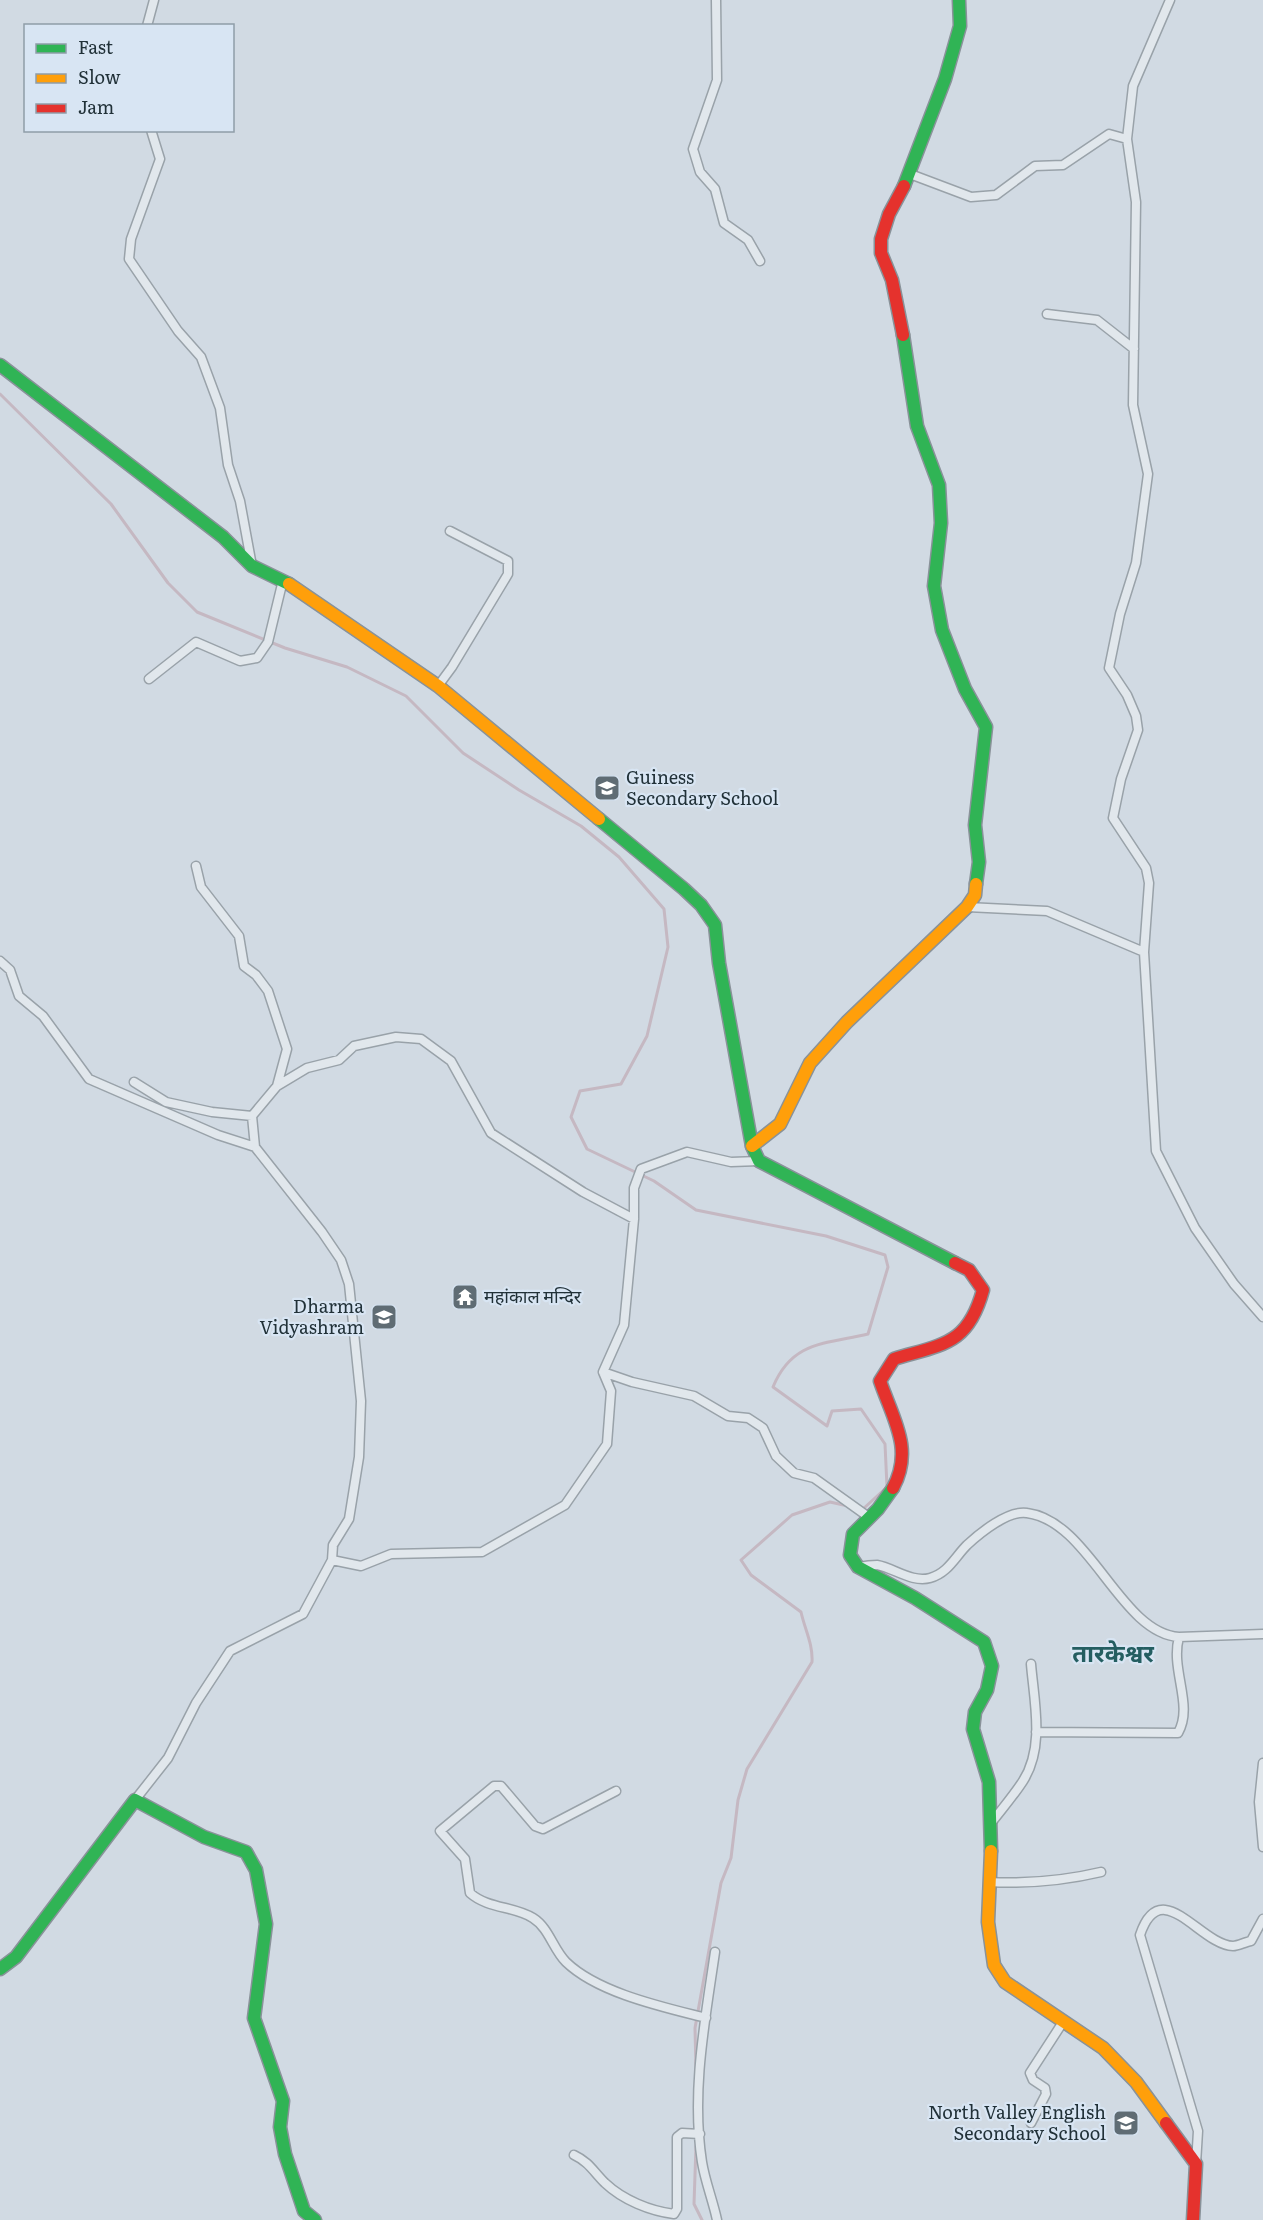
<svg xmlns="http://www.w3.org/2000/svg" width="1263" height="2220" font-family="Literata,'Noto Sans Devanagari',serif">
	<rect width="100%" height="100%" fill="#d1dae3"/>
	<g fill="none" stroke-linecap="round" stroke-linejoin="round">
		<path stroke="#c5b8c2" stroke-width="3" d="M0,394L111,504L168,583L197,612L285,648L347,667L406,696L463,753L519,790L581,826L619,857L664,909L668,947L647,1036L621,1084L580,1091L571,1117L587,1149L654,1181L696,1210L826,1236L885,1255L888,1267L868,1334C825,1344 792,1341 773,1387L827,1426L832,1411L861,1409L885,1444L887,1487L863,1509
			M696,2070L695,2028L721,1883L731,1858L738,1800L747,1769L812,1662C813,1644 805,1630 801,1612L751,1575L741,1560L792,1515L830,1502L848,1506
			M696,2146L694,2204L702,2220"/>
		<g stroke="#99a2a9" stroke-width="11">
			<path id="street" d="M716,0L717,80L693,149L700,172L715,189L724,223L748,240L760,261
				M147,26L154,0
				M151,130L160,159L131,239L129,259L178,331L201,357L220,408L228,465L240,501L252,566
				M1127,139L1136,202L1133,405L1148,474L1136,563L1120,614L1109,668L1127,695L1136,716L1138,730L1121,779L1113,818L1146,868L1149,883L1144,952
				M910,174L971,197L996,195L1035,166L1063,165L1109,134L1127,139L1133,86L1170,0
				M1047,314L1097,320L1134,349
				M149,679L196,642L240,661L257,658L268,642L283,580
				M438,686L452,667L508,574V561L450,531
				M967,907L1047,911L1144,952L1156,1151L1195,1228L1234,1284L1263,1317
				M0,961L10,970L19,996L43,1016L89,1079L218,1135L255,1147
				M134,1082L166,1102L212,1112L252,1116
				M277,1086L307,1068L339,1060L354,1046L396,1037L421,1039L451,1061L491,1133L583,1192L634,1219
				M603,1372L632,1382L694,1396L728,1416L748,1418L763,1428L776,1456L794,1473L814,1478L870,1518
				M332,1560L361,1566L391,1554L482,1552L565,1505L607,1444L611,1391L603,1372L624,1325L634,1219V1188L641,1169L687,1152L731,1162L759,1161
				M859,1567C864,1566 871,1565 877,1565C894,1568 912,1583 930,1578C948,1573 955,1557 967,1545C980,1533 1008,1510 1027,1513C1090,1521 1120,1633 1179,1637
				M1036,1732L1178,1733C1194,1705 1170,1670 1179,1637L1263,1634
				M1263,1763L1259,1802L1263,1847
				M616,1791L543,1829L535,1826L501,1786H494L440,1831L465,1859L470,1893C488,1909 514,1906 533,1918C549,1928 553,1949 566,1962C598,1993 663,2007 706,2018
				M135,1800L168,1758L196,1703L230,1651L303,1614L332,1560L333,1545L349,1519L359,1457L361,1401L349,1284L341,1260L322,1232L255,1147L252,1116L277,1086L287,1049L268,991L256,975L244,966L239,936L201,887L196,866
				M992,1822C1002,1809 1014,1795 1023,1781C1045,1747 1034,1701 1031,1664
				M989,1882C1029,1884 1063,1881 1101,1872
				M715,1952C705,2021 691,2092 702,2162C705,2181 713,2201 717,2220
				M1031,2123L1046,2094L1045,2088L1033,2080L1030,2073L1063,2022
				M574,2155C589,2162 593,2171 605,2183C623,2200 650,2211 674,2214L677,2209V2137L682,2133L700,2134
				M1196,2164L1198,2131L1140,1935C1161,1873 1200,1945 1233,1946C1238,1946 1245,1942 1251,1941L1263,1919"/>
		</g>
		<g stroke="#899299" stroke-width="15">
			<path id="fast" d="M904,186L945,79L960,26L959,0
				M903,335L917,426L939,485L941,523L934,586L942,630L965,689L986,727L975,825L979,862L976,884
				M0,365L223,537L252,566L289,584
				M599,819L684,889L701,905L715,925L719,963L752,1146L759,1161L955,1263
				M893,1488L878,1509L853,1534L850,1555L858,1567L915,1598L984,1642L992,1666L987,1690L975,1712L973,1729L989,1782L991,1851
				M0,1969L16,1957L135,1800L204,1837L246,1852L256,1870L266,1924L254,2018L283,2101L280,2127L285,2154L304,2211L315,2220"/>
		</g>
		<g stroke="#899299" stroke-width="15">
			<path id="slow" d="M289,584L438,686L599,819
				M752,1146L780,1124L810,1063L847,1022L967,907L975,895L976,884
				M991,1851L988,1922L994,1965L1005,1982L1103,2048L1136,2082L1166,2123"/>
		</g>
		<g stroke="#899299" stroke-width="15">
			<path id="jam" d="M903,335L892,280L881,253V239L889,214L904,186
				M893,1488C914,1449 893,1419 880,1381L894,1359C943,1344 968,1345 983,1290L969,1270L955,1263
				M1166,2123L1196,2164L1193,2220"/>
		</g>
		<use href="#street" stroke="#e1e7ec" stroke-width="8"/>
		<use href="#fast" stroke="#30b455" stroke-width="12"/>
		<use href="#slow" stroke="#ff9f0a" stroke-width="12"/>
		<use href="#jam" stroke="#e5322d" stroke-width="12"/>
	</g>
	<defs>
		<g id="school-square" transform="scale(1.35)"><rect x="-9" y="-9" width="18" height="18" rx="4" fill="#5f6c74" stroke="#d8e5f3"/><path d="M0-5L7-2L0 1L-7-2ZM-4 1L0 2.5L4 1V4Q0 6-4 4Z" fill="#fff"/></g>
		<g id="temple-square" transform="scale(1.35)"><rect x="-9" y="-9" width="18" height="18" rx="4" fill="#5f6c74" stroke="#d8e5f3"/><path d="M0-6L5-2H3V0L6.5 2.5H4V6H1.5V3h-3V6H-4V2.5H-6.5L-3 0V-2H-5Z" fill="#fff"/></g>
	</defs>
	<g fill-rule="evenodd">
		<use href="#school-square" x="607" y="788"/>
		<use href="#temple-square" x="465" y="1297"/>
		<use href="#school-square" x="384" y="1317"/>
		<use href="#school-square" x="1126" y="2123"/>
	</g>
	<g text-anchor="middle" stroke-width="4.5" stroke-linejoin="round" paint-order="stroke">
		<g font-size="18" fill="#213138" stroke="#d8e5f3" text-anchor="start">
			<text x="626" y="784">Guiness<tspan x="626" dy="21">Secondary School</tspan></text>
			<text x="484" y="1303">महांकाल मन्दिर</text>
			<text x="364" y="1313" text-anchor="end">Dharma<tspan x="364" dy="21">Vidyashram</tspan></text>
			<text x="1106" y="2119" text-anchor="end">North Valley English<tspan x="1106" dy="21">Secondary School</tspan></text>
		</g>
		<g font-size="24" font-weight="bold" fill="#245e61" stroke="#d8e5f3">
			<text x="1113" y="1662">तारकेश्वर</text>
		</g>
	</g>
	<rect x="24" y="24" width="210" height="108" fill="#d8e5f3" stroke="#8f9da8" stroke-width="1.5"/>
	<rect x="36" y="44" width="30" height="9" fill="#30b455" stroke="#8f9da8" stroke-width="1.5"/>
	<text x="78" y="54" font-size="18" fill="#213138">Fast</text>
	<rect x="36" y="74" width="30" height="9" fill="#ff9f0a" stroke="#8f9da8" stroke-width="1.5"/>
	<text x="78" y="84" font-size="18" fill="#213138">Slow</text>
	<rect x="36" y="104" width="30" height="9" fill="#e5322d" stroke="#8f9da8" stroke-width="1.5"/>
	<text x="78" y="114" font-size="18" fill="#213138">Jam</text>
</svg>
